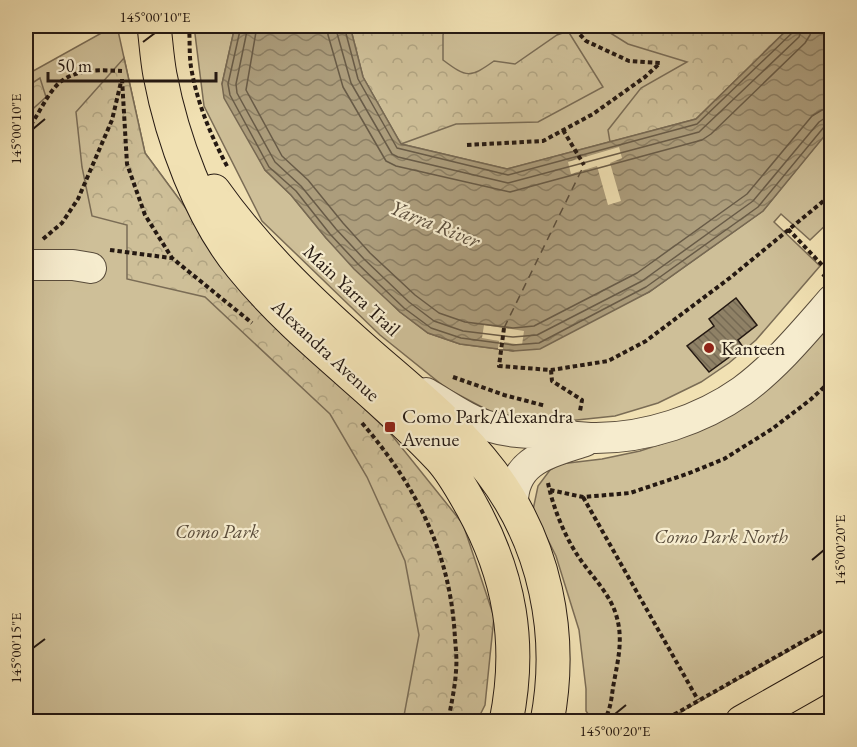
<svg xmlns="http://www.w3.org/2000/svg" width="857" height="747" font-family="'EB Garamond',serif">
	<defs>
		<pattern id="forest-crowns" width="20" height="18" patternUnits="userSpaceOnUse" patternTransform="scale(1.5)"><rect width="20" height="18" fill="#cebf98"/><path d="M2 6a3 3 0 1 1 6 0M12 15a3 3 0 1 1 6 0" fill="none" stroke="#b1a482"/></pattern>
		<pattern id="water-waves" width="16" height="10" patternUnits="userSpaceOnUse" patternTransform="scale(1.5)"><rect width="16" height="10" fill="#ac9d7c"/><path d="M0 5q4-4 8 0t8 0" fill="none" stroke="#8c7f64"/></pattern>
		<pattern id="building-back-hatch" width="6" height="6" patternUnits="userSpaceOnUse" patternTransform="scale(1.5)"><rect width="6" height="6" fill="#8f8166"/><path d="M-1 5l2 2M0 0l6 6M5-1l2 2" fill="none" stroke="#756953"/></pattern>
	</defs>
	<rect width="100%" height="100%" fill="#f1e1b3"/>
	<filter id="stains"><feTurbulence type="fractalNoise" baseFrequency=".00333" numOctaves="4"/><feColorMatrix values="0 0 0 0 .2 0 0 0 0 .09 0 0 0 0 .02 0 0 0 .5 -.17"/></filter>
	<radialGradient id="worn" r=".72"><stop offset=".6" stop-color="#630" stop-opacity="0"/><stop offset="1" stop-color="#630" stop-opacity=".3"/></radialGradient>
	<path fill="#cebf98" stroke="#7a6c55" stroke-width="1.5" d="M114,26H117L145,153L227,264L295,342L390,433L477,721H26V75Z
		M194,26H235L222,84L265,170L291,195L326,238L400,312L428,333L460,344L513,351L649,292L763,211L831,127V220L810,240L781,214L774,222L820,266L756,340L729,363L701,382L658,403L615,416L567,421L524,419L493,413L446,388L380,335L262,221L204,106Z
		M350,26H791L696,119L507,169L401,144Z
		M831,316V627L665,721H593L586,711V689L579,630L556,556L533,510L538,486L550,470L560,464L602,459L640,451L664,443Z"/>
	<path fill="url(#forest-crowns)" stroke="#7a6c55" stroke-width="1.5" d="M350,26H445L443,35V60C467,78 470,78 494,61L515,64L557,35L568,31L603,87L538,122L456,124L401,144L363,77Z
		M599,26H791L696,119L610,142L608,130L641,88L687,62L628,44Z
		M124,58L145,153L227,264L295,342L390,433L463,524L494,617L485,705L477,721H403L419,635L405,561L367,477L330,414L205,297L127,279V225L92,216L82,167L76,112Z
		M40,78L46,97L26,115V87Z"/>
	<path fill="url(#water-waves)" stroke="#766852" stroke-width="1.5" d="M235,26H350L363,77L401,144L507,169L696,119L791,26H831V128L763,211L649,292L540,349L513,351L460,344L428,333L400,312L354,269L326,238L291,195L265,170L224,98L222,84Z"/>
	<path fill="#f1e1b3" d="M619,147L622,158L610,163L621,201L608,205L597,166L571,174L568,162Z
		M484,325L524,331L522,345L504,342L503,349H498L499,341L482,338Z"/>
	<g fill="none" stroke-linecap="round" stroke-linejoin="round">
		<path stroke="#685b47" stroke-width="1.5" d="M241,26L228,84L230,95L269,167L296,191L330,234L358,264L404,308L431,328L461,338L513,345L539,343L646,287L758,207L824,127L832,125
			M248,26L236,84L237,93L275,162L301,186L336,229L364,259L409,302L434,321L463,331L513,337L537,335L642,281L753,201L819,122L825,118H832
			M257,26L246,90L282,156L308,180L343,223L370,253L415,295L439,313L465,322L513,328L534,326L637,273L747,194L812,116L822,110L832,109
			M327,26L328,35L343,87L386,161L396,166L510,192L702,140L711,134L805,43L810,35L812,26
			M336,26L337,33L351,83L392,154L398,157L508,183L699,132L799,37L803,26
			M344,26L358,79L397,148L508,175L697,124L793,32L795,26"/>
		<path stroke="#5b4e3c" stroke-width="1.5" stroke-dasharray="8 6" stroke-linecap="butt" d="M504,328L584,165"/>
	</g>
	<path fill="url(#building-back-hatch)" stroke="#251912" stroke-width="1.5" d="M736,298L757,325L738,340L743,347L709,372L687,346L714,326L709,319Z"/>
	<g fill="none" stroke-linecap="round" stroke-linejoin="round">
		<g stroke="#584b3a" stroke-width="32">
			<path id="minor" d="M26,265H73L91,268
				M426,393C447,405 468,421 491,427C510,433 530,433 550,434C565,435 580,438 596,438C646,438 701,420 742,391C776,366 804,332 832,300
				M513,506C511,460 549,453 585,441"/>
		</g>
		<g stroke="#251912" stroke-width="35">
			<path id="major" d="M154,26C156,42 157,59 160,75C172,138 200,216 241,266C299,338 377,390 440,458C453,472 463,491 472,507C510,576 522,644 506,722
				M214,191C255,249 307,299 360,346C405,386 455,424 491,472C545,543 564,634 547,722
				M742,722L832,671"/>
		</g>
		<path stroke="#251912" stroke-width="4" stroke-dasharray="4.5 3" stroke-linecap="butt" d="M189,26C190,39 189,54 191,67C197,103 211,136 228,168
			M122,79L127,164L145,215L172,258L252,323
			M563,130L584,165
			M26,131C38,117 45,97 58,84C75,68 101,70 122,71
			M467,145L543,141L593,114L645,77L660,63L629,61L586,41L572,26
			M788,229L823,266
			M43,239L62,223L78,199L112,120L121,82
			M110,250L171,258
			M823,277L832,265
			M504,328L499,366L551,370L608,361L646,341L731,277L832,194
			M551,370L552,381L582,400L580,411
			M453,377L504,395L546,406
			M362,423C417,487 451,554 455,639C456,650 457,661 456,671C455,688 451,705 448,722
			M548,483C553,507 564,535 578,556C591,576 611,594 617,618C623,640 618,660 614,682C611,697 612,708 603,722
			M550,490L583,497L630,493L687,474L724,459L772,429L810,400L832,380
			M583,497L698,700
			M661,722L832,625"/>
		<use href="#minor" stroke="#f6ecce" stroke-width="30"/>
		<use href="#major" stroke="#f1e1b3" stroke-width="33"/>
	</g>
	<path fill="none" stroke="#251912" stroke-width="2" d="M143,42L155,33M33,129L45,119M812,560L824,550M33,648L45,639M615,714L626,705"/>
	<g fill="#8f2418" stroke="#f6ecce" stroke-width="2">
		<circle cx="709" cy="348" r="6"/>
		<rect x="384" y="421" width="12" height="12" rx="3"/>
	</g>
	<g text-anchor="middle" stroke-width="4.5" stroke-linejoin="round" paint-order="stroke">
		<g font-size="20" fill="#251912" stroke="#f6ecce">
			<text transform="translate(352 290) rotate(43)" y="7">Main Yarra Trail</text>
			<text transform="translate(326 350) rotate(43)" y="7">Alexandra Avenue</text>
		</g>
		<g font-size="20" fill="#251912" stroke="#f6ecce" text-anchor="start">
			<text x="721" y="355">Kanteen</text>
			<text x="402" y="423">Como Park/Alexandra<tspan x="402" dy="23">Avenue</tspan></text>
		</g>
		<g font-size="20" font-style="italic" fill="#584b3a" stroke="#f6ecce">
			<text x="217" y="538">Como Park</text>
			<text x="721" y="543">Como Park North</text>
		</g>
		<g font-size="21" font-style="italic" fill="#5b4e3c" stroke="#f6ecce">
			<text transform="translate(435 224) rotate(22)" y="7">Yarra River</text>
		</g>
	</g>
	<rect width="857" height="747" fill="none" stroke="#f1e1b3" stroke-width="66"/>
	<path d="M48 72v9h168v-9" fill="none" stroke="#251912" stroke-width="3"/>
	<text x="57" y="72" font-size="18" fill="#251912" stroke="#f6ecce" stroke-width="4.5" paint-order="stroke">50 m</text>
	<rect x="33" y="33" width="791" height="681" fill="none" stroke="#251912" stroke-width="2"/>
	<g font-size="15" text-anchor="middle" fill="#251912">
		<text x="155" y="22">145°00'10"E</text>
		<text transform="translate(16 129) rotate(-90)" y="5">145°00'10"E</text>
		<text transform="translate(840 550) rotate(-90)" y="5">145°00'20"E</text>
		<text transform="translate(16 648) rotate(-90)" y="5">145°00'15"E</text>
		<text x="615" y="736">145°00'20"E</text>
	</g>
	<rect width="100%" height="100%" filter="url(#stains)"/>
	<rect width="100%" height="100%" fill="url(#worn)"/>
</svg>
